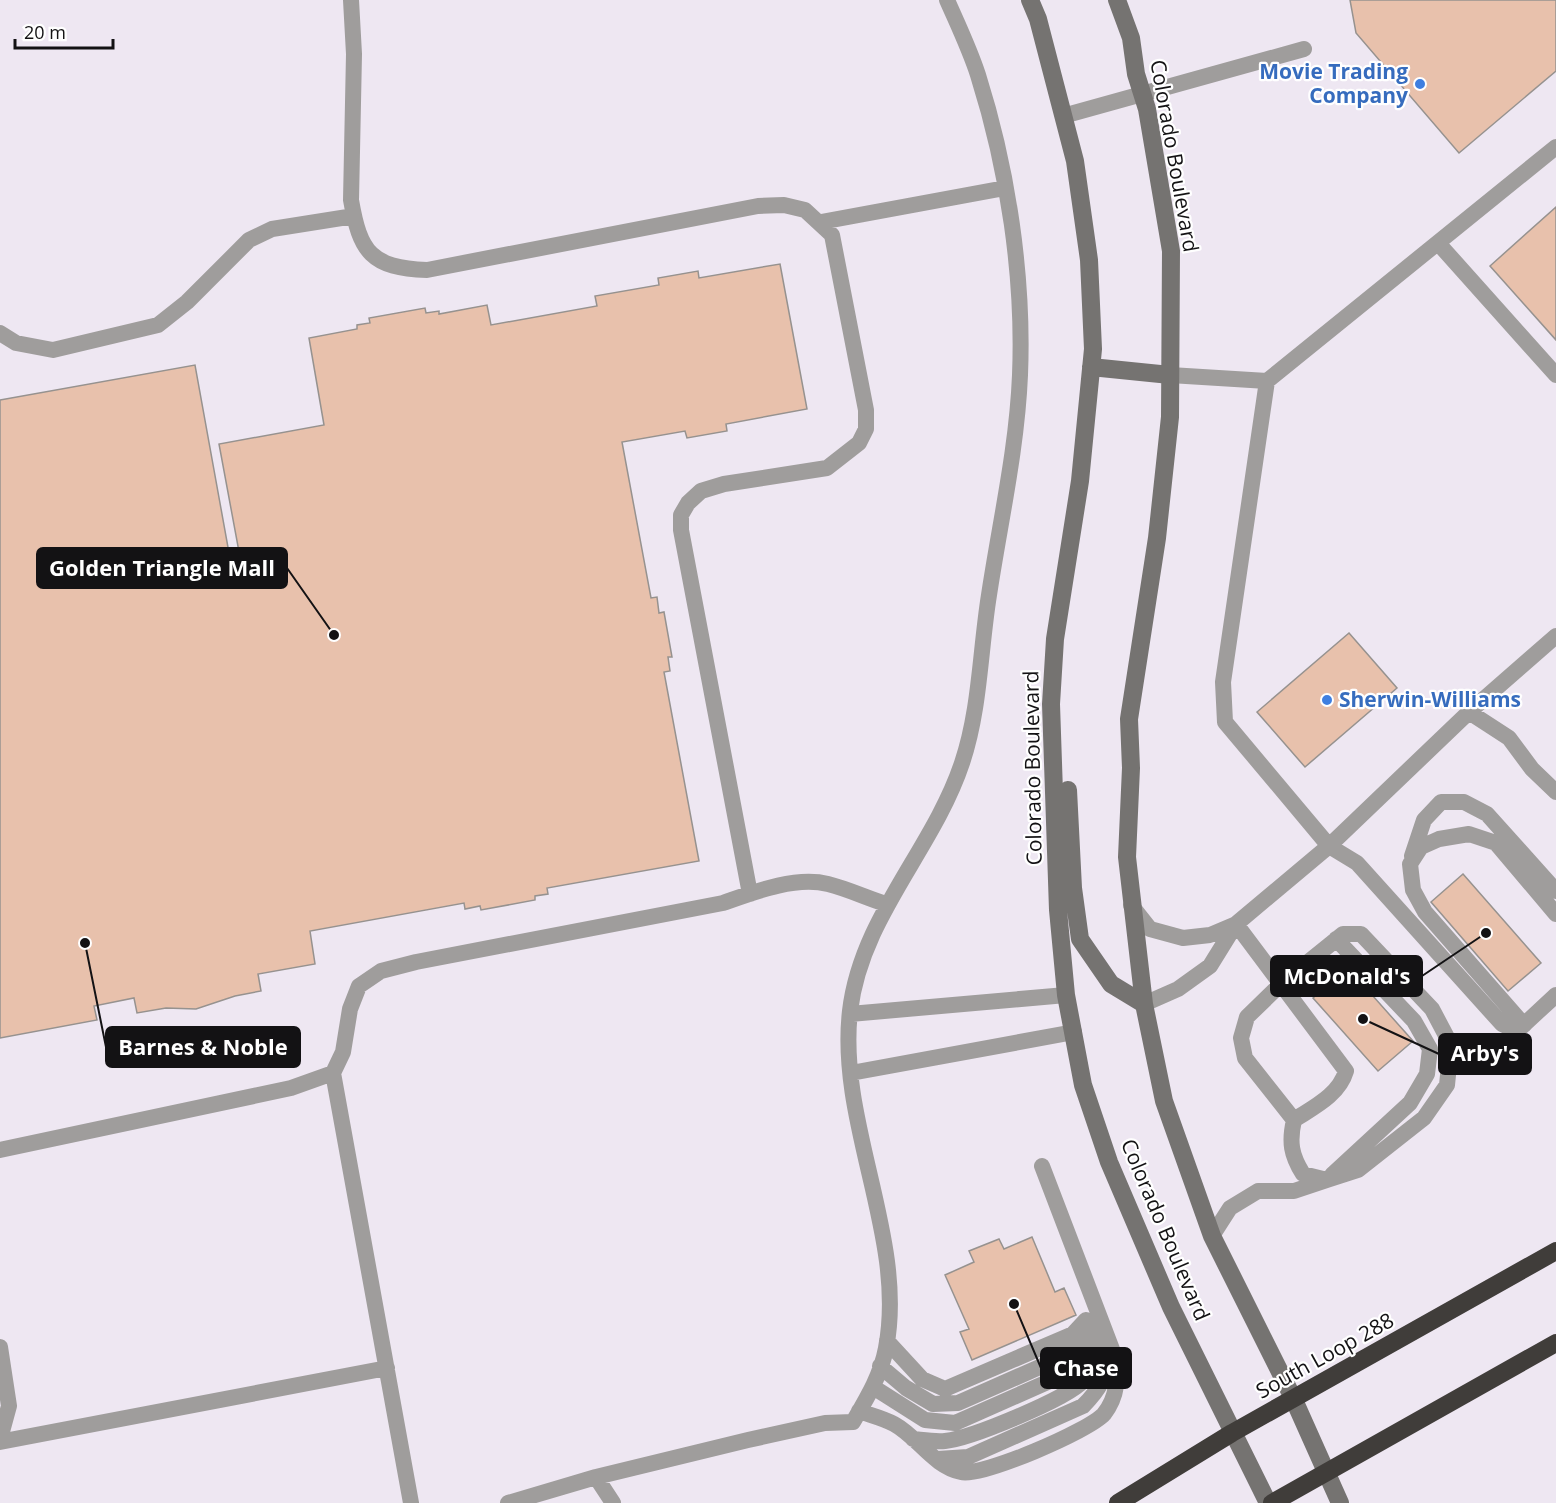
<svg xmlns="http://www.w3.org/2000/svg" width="1556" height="1503" font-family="'Open Sans',sans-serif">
	<rect width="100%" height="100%" fill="#f8f5fa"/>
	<path fill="#eee7f2" d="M0,0H1556V1503H0Z"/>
	<path fill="#e8c1ac" stroke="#96928f" stroke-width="1.5" d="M1350,0H1556V71L1459,153L1356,33Z
		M1556,207V340L1490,266Z
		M780,264L807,409L726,424L727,431L687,438L685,431L622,442L651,598L657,597L659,613L664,612L672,657H668L670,671L664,672L699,861L547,888L548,894L535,896V900L481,910L480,906L465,909L464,903L310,931L315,964L258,974L261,991L235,996L196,1009L166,1008L137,1013L134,998L94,1006L97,1020L0,1038V400L195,365L235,586L245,584L219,444L324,425L309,338L357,329V325L370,323L369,318L425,308L426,313L439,311V314L487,305L491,325L597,306L595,296L659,285L658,278L698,271L699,278Z
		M1349,633L1397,688L1305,767L1257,712Z
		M1463,874L1541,963L1508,991L1431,902Z
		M1348,968L1413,1041L1378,1071L1313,998Z
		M1032,1237L1055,1292L1064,1288L1076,1315L972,1360L960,1332L969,1329L945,1275L974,1262L969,1251L999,1239L1004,1249Z"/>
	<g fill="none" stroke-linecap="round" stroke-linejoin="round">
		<path stroke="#9f9d9c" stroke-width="16" d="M351,0L354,54L351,200C360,252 371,268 427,270L758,206L784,205L805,210L832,235L866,410V429L859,443L827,468L724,484L701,491L688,503L681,515V530L750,894
			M1063,116L1304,49
			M821,222L1005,188
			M1438,243L1556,375
			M0,333L16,343L53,350L158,325L187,302L249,240L272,229L354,216
			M1170,375L1267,381L1556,147
			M1267,381L1223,682L1225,722L1329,846L1357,863L1502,1024L1517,1031L1556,995
			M1469,712L1509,738L1532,769L1556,792
			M1412,856L1424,820L1441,802H1464L1487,814L1556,891
			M1131,905L1150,929L1183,938L1210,935L1236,924L1329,846L1469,712L1556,636
			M1144,1004L1178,989L1210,966L1236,924
			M850,1014L1066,995
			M1524,1025L1425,912L1413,890L1410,864L1421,847L1439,839L1469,834L1496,843L1556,914
			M333,1073L411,1503
			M851,1073L1074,1032
			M1294,1120L1245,1058L1241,1038L1247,1017L1281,984L1343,934H1361L1432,1009L1451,1045L1447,1085L1424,1118L1358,1170L1327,1180
			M0,1150L291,1088L333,1073L343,1052L350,1009L359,986L381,971L416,962L723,903C754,892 795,876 828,884C848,889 867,898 886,904
			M1332,1175L1410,1103L1427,1074L1430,1049L1414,1021L1336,939
			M1212,1236L1230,1208L1258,1191H1294L1327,1180L1303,1174C1291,1155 1289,1142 1294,1120C1314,1107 1339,1095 1346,1071L1236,924
			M887,1341L922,1379L945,1389L1073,1334L1086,1320
			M0,1347L9,1406L0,1439
			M880,1366L906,1388L933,1404L958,1403L1060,1358L1085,1337L1091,1322
			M873,1387L925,1420L955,1423L1068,1373C1088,1358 1094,1342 1099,1318
			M859,1411C870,1415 883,1418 894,1424C918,1437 933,1466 961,1472C982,1477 1089,1431 1104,1414C1118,1396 1118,1378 1115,1357L1042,1166
			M913,1439C923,1440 935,1442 945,1441C972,1438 1066,1399 1083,1381C1092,1372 1096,1359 1100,1348
			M0,1442L387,1368
			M938,1459L968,1457L1083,1406C1100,1389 1107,1376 1109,1353
			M596,1477L613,1503
			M508,1503L596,1477L748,1440L825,1423L853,1422C867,1398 881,1375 886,1348C907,1238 837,1123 850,1011C861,917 933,850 962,763C980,710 980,651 989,595C1000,522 1017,449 1020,375C1024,276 1008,170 978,75C970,50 958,25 947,0"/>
		<path stroke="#757371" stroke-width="18" d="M1030,0L1038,19L1075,161L1089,260L1093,349L1080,481L1055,639L1051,704L1058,910L1066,995L1083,1085L1109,1162L1171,1307L1268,1503
			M1117,0L1131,38L1136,74L1147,109L1171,251L1170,417L1157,538L1129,719L1131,768L1127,857L1144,1004L1164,1101L1212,1236L1294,1400L1340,1503
			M1091,367L1170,375
			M1068,790L1073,888L1080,939L1111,984L1144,1004"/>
		<path stroke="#403d3a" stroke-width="18" d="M1118,1503L1232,1433L1556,1251
			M1272,1503L1556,1343"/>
	</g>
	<g fill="#3f7fe0" stroke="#fff" stroke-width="2">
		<circle cx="1420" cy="84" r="6"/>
		<circle cx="1327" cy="700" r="6"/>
	</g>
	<g text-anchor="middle" stroke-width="4.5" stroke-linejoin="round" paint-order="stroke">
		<g font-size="21" font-weight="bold" fill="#366cbe" stroke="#fff" text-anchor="end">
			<text x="1408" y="79">Movie Trading<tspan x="1408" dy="24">Company</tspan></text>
			<text x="1339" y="707" text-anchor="start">Sherwin-Williams</text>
		</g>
		<g font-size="21" fill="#131214" stroke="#fff">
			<text transform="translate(1174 156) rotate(80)" y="7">Colorado Boulevard</text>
			<text transform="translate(1033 768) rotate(-91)" y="7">Colorado Boulevard</text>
			<text transform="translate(1165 1230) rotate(67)" y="7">Colorado Boulevard</text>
			<text transform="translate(1325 1356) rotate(-29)" y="7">South Loop 288</text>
		</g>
	</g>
	<path fill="none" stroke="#131214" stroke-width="2" d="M334 635L287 568M1486 933L1422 976M85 943L106 1047M1363 1019L1439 1054M1014 1304L1041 1368"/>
	<g fill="#131214" stroke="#fff" stroke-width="2">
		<circle cx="334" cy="635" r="6"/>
		<circle cx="1486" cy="933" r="6"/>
		<circle cx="85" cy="943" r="6"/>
		<circle cx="1363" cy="1019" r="6"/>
		<circle cx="1014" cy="1304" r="6"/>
	</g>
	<g fill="#131214" stroke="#131214" stroke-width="2">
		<rect x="37" y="548" width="250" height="40" rx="6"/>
		<rect x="1271" y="956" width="151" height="40" rx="6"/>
		<rect x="106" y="1027" width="194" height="40" rx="6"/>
		<rect x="1439" y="1034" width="92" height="40" rx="6"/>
		<rect x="1041" y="1348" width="90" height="40" rx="6"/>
	</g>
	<g font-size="22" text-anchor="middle" font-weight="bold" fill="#fff">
		<text x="162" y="576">Golden Triangle Mall</text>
		<text x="1347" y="984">McDonald's</text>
		<text x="203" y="1055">Barnes &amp; Noble</text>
		<text x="1485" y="1061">Arby's</text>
		<text x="1086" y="1376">Chase</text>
	</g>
	<path d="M15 39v9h98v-9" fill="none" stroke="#131214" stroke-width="3"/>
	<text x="24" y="39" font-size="18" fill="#131214" stroke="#ffffff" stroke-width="4.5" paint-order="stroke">20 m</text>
</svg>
